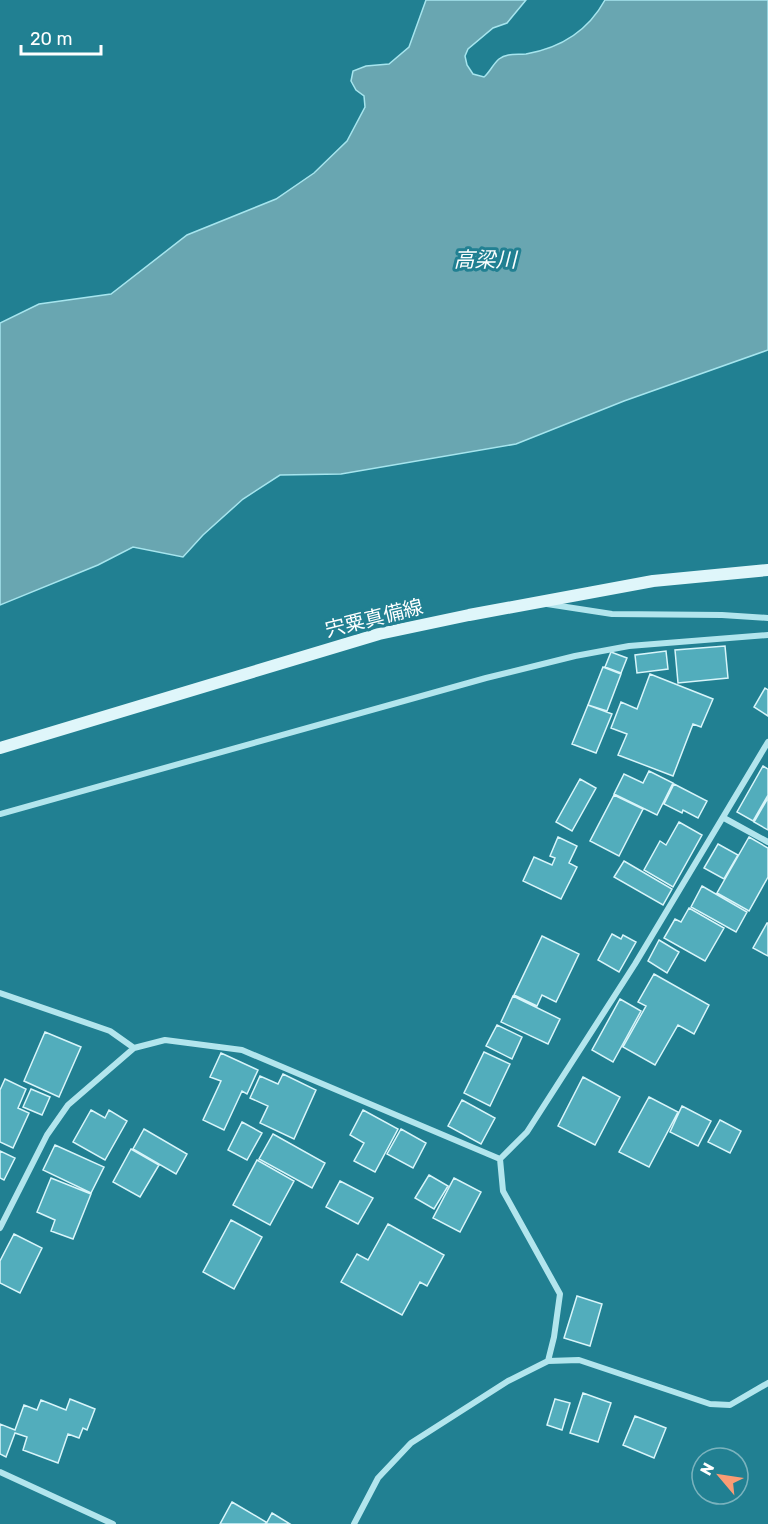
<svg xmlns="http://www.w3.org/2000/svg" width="768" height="1524" font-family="Rubik,'Noto Sans JP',sans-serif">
	<rect width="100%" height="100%" fill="#218092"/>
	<path fill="#69a6b1" stroke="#a6e5ee" stroke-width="1.5" d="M426,0H526L507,23L493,28L468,49L465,56L467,65L473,74L484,77C490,72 493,64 499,59C507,53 517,55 526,54C561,48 588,31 605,0H768V350L624,401L516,444L341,474L280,475L243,499L203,535L183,557L133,547L98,565L0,605V323L39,304L111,294L187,235L276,199L314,173L347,141L365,107L364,96L356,90L351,81L353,71L366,66L389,64L409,47Z"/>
	<path fill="#52adbc" stroke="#d8f5fa" stroke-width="1.5" d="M725,646L728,678L678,683L675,650Z
		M666,651L668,669L637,673L635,655Z
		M611,652L627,658L621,673L605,667Z
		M603,667L621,674L607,711L588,705Z
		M650,674L713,699L701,727L693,724L673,776L618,755L627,734L611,728L621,702L637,709Z
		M765,688L768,690V716L754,707Z
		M588,705L612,714L596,753L572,744Z
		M763,766L768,769V795L753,821L737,812Z
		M649,771L673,783L657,815L614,794L624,774L643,783Z
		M580,779L596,788L572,831L556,822Z
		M674,784L707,801L698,818L683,810L682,813L664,804Z
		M614,795L643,809L619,856L590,841Z
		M768,798V830L754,822Z
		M679,822L702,835L673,887L644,870L660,841L666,845Z
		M558,837L577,846L569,863L577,867L561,899L523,881L534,857L552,865L555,858L550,856Z
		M749,837L768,848V877L749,911L717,893Z
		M718,844L738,855L724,879L704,868Z
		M624,861L672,889L663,905L614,877Z
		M702,886L747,912L736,932L691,907Z
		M689,908L724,928L705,961L664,938L675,919L681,922Z
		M767,923H768V956L753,948Z
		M612,934L621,939L623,935L636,942L619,972L598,960Z
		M542,936L579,954L556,1002L542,995L537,1006L514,995Z
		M659,940L679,952L667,973L648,961Z
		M654,974L709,1005L694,1034L678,1025L655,1065L623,1047L646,1006L638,1002Z
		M513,996L560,1019L548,1044L501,1022Z
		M620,999L641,1011L613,1062L592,1050Z
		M497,1025L522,1037L512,1059L486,1046Z
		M45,1032L81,1047L59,1097L24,1081Z
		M484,1052L510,1064L490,1106L464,1093Z
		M221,1053L258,1070L247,1094L242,1091L224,1130L203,1120L221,1081L210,1077Z
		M283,1074L316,1090L294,1139L260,1123L268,1106L250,1098L260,1076L278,1084Z
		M583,1077L620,1097L595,1145L558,1126Z
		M5,1079L26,1089L18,1108L29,1113L13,1148L0,1142V1090Z
		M31,1089L50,1097L42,1115L23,1107Z
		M649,1097L678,1112L649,1167L619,1152Z
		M462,1100L495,1118L481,1144L448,1126Z
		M682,1106L711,1121L698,1146L670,1132Z
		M91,1110L105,1118L109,1110L127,1121L105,1160L73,1142Z
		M363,1110L398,1129L375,1172L354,1161L364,1143L350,1135Z
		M720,1120L741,1131L730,1153L708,1142Z
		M242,1122L262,1133L247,1160L228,1150Z
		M144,1129L187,1154L176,1174L133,1149Z
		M401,1129L426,1143L413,1168L387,1154Z
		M273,1134L325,1163L312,1188L259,1159Z
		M55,1145L104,1167L91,1193L43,1170Z
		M131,1149L159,1165L140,1197L113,1182Z
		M0,1151L15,1158L4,1180L0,1178Z
		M257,1160L294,1181L270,1225L233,1205Z
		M429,1175L448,1186L434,1209L415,1198Z
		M51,1178L91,1194L73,1239L51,1231L55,1220L37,1212Z
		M454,1178L481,1192L460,1232L433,1218Z
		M340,1181L373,1198L358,1224L326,1207Z
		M231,1220L262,1237L234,1289L203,1272Z
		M388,1224L444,1255L427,1286L420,1282L402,1315L341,1282L357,1254L368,1260Z
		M14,1234L42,1248L20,1293L0,1283V1261Z
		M577,1296L602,1304L590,1346L564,1338Z
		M583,1393L611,1403L598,1442L570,1433Z
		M70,1399L95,1409L87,1430L83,1428L79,1438L68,1434L58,1463L23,1450L27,1437L15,1433L6,1457L0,1454V1424L15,1430L24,1405L37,1410L41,1400L66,1410Z
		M555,1399L570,1403L562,1430L547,1425Z
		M635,1416L666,1428L654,1458L623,1445Z
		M232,1502L266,1522L265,1524H220Z
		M272,1513L290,1524H266Z"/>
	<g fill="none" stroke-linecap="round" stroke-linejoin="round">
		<path stroke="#b2e5ed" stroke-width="6" d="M547,604L612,614L722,615L768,618
			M0,814L486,678L575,656L629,646L768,635
			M724,818L768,842
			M0,993L110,1031L134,1048
			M500,1159L503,1191L560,1294L554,1337L548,1361
			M0,1228L47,1135L68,1105L134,1048L165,1040L242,1050L500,1159L527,1132L635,964L768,742
			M0,1472L113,1524
			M354,1524L378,1478L411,1443L508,1381L548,1361L579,1360L710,1404L730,1405L768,1383"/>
		<path stroke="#dff6fa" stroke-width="12" d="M0,748L379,634L469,615L653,581L768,570"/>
	</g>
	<g text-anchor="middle" stroke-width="6" stroke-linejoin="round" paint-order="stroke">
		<g font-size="20" fill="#fff" stroke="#218092">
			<text transform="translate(374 618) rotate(-14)" y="7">宍粟真備線</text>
		</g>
		<g font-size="21" font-style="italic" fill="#fcfefe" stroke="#218092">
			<text x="485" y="267">高梁川</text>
		</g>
	</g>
	<g transform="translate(720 1476) rotate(299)"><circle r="28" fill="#218092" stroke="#7ab3be" stroke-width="1.5"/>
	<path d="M0-4.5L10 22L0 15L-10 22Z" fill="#fa9c74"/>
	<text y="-9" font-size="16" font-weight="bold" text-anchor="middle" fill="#ffffff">N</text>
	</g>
	<path d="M21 45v9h80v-9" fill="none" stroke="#ffffff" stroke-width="3"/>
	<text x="30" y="45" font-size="18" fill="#ffffff" stroke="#218092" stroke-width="4.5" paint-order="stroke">20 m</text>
</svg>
